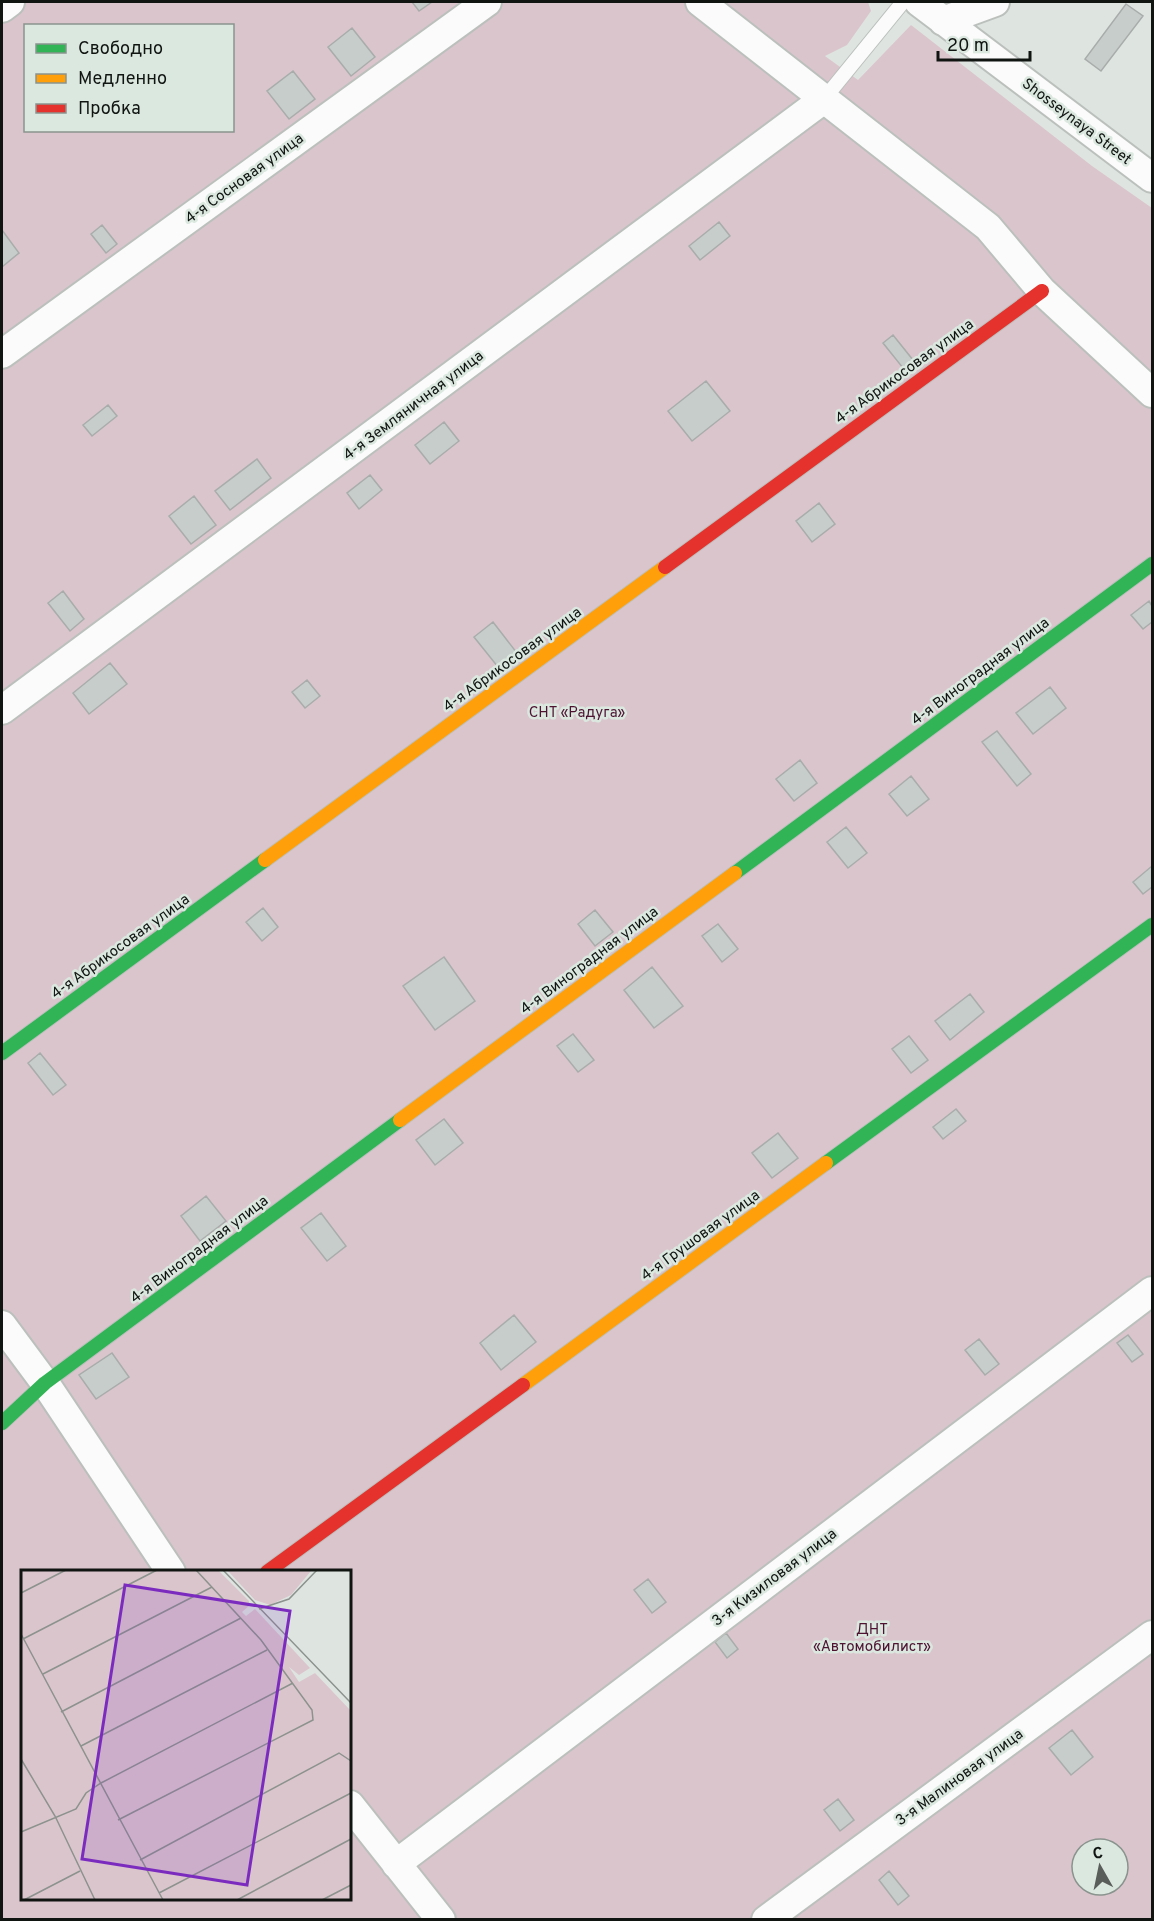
<svg xmlns="http://www.w3.org/2000/svg" width="1154" height="1921" font-family="Overpass,sans-serif">
	<rect width="100%" height="100%" fill="#dee5e1"/>
	<path fill="#dbc5cd" fill-rule="evenodd" d="M2,2H868L871,11L847,45L825,56L858,80L911,25L1092,166L1152,208V1919L2,1920ZM26,26H232V130H26ZM22,1572H350V1898H22ZM1082,1849H1118V1885H1082Z"/>
	<path fill="#c7cdca" stroke="#a8adab" stroke-width="1.5" d="M412,2H432L419,11Z
		M1126,4L1143,16L1101,71L1085,59Z
		M352,28L375,57L351,76L328,47Z
		M293,71L315,99L289,119L267,91Z
		M719,222L730,236L700,260L689,246Z
		M102,225L117,244L106,253L91,234Z
		M2,230L19,253L2,267Z
		M893,335L913,360L903,368L883,343Z
		M706,381L730,411L692,441L668,411Z
		M108,405L117,416L92,436L83,425Z
		M444,422L459,441L430,464L415,445Z
		M257,459L271,478L230,510L215,491Z
		M370,475L382,490L359,509L347,493Z
		M194,496L216,525L191,544L169,516Z
		M819,503L835,524L812,542L796,521Z
		M63,591L84,619L70,631L48,603Z
		M1149,601L1152,606V622L1143,629L1131,615Z
		M493,622L517,653L498,667L474,637Z
		M110,663L127,684L89,714L73,693Z
		M307,680L320,696L305,708L292,692Z
		M1050,687L1066,708L1033,734L1016,713Z
		M997,731L1031,774L1017,786L982,742Z
		M800,760L817,783L794,801L776,779Z
		M911,776L929,799L907,816L889,794Z
		M846,827L867,853L848,868L827,842Z
		M1152,866V887L1143,894L1133,882Z
		M263,908L278,927L262,941L246,922Z
		M595,910L613,932L595,946L578,924Z
		M718,924L738,949L722,962L702,936Z
		M444,957L475,1001L435,1030L403,986Z
		M652,967L683,1006L654,1028L624,990Z
		M970,994L984,1012L950,1040L935,1021Z
		M573,1034L594,1060L578,1072L557,1046Z
		M909,1036L928,1060L911,1073L892,1049Z
		M40,1053L66,1085L53,1095L28,1063Z
		M956,1109L966,1121L943,1139L933,1127Z
		M444,1119L463,1143L435,1165L416,1140Z
		M778,1133L798,1158L772,1178L752,1153Z
		M206,1196L226,1221L200,1241L181,1216Z
		M321,1213L346,1246L327,1261L301,1228Z
		M514,1315L536,1342L501,1370L480,1343Z
		M1128,1335L1143,1354L1132,1362L1117,1343Z
		M979,1339L999,1364L985,1375L965,1350Z
		M112,1353L129,1377L96,1399L79,1375Z
		M648,1579L666,1602L652,1613L634,1590Z
		M726,1633L738,1649L727,1658L715,1642Z
		M1072,1730L1093,1757L1071,1775L1049,1748Z
		M838,1799L854,1820L840,1831L824,1810Z
		M889,1871L909,1896L898,1905L879,1880Z"/>
	<g fill="none" stroke-linecap="round" stroke-linejoin="round">
		<g stroke="#bbc0bd" stroke-width="16">
			<path id="lane" d="M824,99L903,2"/>
		</g>
		<g stroke="#bbc0bd" stroke-width="32">
			<path id="street" d="M700,2L988,227L1042,291L1152,393
				M919,2L1152,178
				M2,8L10,2
				M943,21L995,2
				M2,354L487,2
				M2,710L824,99
				M2,1325L45,1383L171,1572
				M350,1805L441,1920
				M396,1864L1152,1291
				M766,1920L1152,1635"/>
		</g>
		<g stroke="#bbc0bd" stroke-width="16">
			<path id="fast" d="M735,873L1152,564
				M2,1053L265,860
				M826,1163L1152,925
				M2,1423L45,1383L400,1120"/>
		</g>
		<g stroke="#bbc0bd" stroke-width="16">
			<path id="slow" d="M265,860L665,567
				M400,1120L735,873
				M523,1385L826,1163"/>
		</g>
		<g stroke="#bbc0bd" stroke-width="16">
			<path id="jam" d="M665,567L1042,291
				M267,1572L523,1385"/>
		</g>
		<use href="#lane" stroke="#fafbfa" stroke-width="14"/>
		<use href="#street" stroke="#fafbfa" stroke-width="28"/>
		<use href="#fast" stroke="#30b455" stroke-width="14"/>
		<use href="#slow" stroke="#ff9f0a" stroke-width="14"/>
		<use href="#jam" stroke="#e5322d" stroke-width="14"/>
	</g>
	<g text-anchor="middle" stroke-width="5" stroke-linejoin="round" paint-order="stroke">
		<g font-size="15" fill="#111512" stroke="#dbe8e0">
			<text transform="translate(1077 121) rotate(37)" y="5">Shosseynaya Street</text>
			<text transform="translate(244 178) rotate(-36)" y="5">4-я Сосновая улица</text>
			<text transform="translate(904 371) rotate(-36)" y="5">4-я Абрикосовая улица</text>
			<text transform="translate(413 405) rotate(-37)" y="5">4-я Земляничная улица</text>
			<text transform="translate(512 659) rotate(-36)" y="5">4-я Абрикосовая улица</text>
			<text transform="translate(980 671) rotate(-37)" y="5">4-я Виноградная улица</text>
			<text transform="translate(120 946) rotate(-36)" y="5">4-я Абрикосовая улица</text>
			<text transform="translate(589 960) rotate(-37)" y="5">4-я Виноградная улица</text>
			<text transform="translate(700 1235) rotate(-36)" y="5">4-я Грушовая улица</text>
			<text transform="translate(199 1249) rotate(-37)" y="5">4-я Виноградная улица</text>
			<text transform="translate(774 1577) rotate(-37)" y="5">3-я Кизиловая улица</text>
			<text transform="translate(959 1777) rotate(-36)" y="5">3-я Малиновая улица</text>
		</g>
		<g font-size="15" fill="#4e1331" stroke="#dbe8e0">
			<text x="577" y="717">СНТ «Радуга»</text>
			<text x="872" y="1634">ДНТ<tspan x="872" dy="17">«Автомобилист»</tspan></text>
		</g>
	</g>
	<g transform="translate(21 1570)">
		<rect width="330" height="330" fill="#dee5e1"/>
		<path d="M0,0H197L228,31V36L221,42L225,46L234,39L289,98L278,105L268,97L278,112L294,103L330,141V330H0ZM206,0H289L290,1L270,25L249,35L234,30Z" fill="#dbc5cd"/>
		<path fill="none" stroke="#8c928e" stroke-width="1.5" d="M202,0L330,133M0,23L45,0M238,39L268,29L296,0M0,64L142,330M2,69L136,0M22,104L191,17M40,142L220,48M60,176L246,80M0,189L34,246L74,330M97,250L292,150L291,140L240,70L175,0M0,262L55,239L65,223L80,213L272,113M119,290L318,183L330,191M138,323L330,223M3,330L59,301M216,330L330,269M301,330L330,315"/>
		<path fill="#7b2cbf" fill-opacity="0.15" stroke="#7b2cbf" stroke-width="3" d="M104,15L269,41L226,315L61,289Z"/>
		<rect width="330" height="330" fill="none" stroke="#111512" stroke-width="3"/>
	</g>
	<rect width="1154" height="1921" fill="none" stroke="#111512" stroke-width="6"/>
	<rect x="24" y="24" width="210" height="108" fill="#dbe8e0" stroke="#8a948e" stroke-width="1.5"/>
	<rect x="36" y="44" width="30" height="9" fill="#30b455" stroke="#8a948e" stroke-width="1.5"/>
	<text x="78" y="54" font-size="18" fill="#111512">Свободно</text>
	<rect x="36" y="74" width="30" height="9" fill="#ff9f0a" stroke="#8a948e" stroke-width="1.5"/>
	<text x="78" y="84" font-size="18" fill="#111512">Медленно</text>
	<rect x="36" y="104" width="30" height="9" fill="#e5322d" stroke="#8a948e" stroke-width="1.5"/>
	<text x="78" y="114" font-size="18" fill="#111512">Пробка</text>
	<g transform="translate(1100 1867) rotate(351)"><circle r="28" fill="#dbe8e0" stroke="#8a948e" stroke-width="1.5"/>
	<path d="M0-4.5L10 22L0 15L-10 22Z" fill="#595e5a"/>
	<text y="-9" font-size="16" font-weight="bold" text-anchor="middle" fill="#111512">С</text>
	</g>
	<path d="M938 51v9h92v-9" fill="none" stroke="#111512" stroke-width="3"/>
	<text x="947" y="51" font-size="18" fill="#111512" stroke="#dbe8e0" stroke-width="4.5" paint-order="stroke">20 m</text>
</svg>
